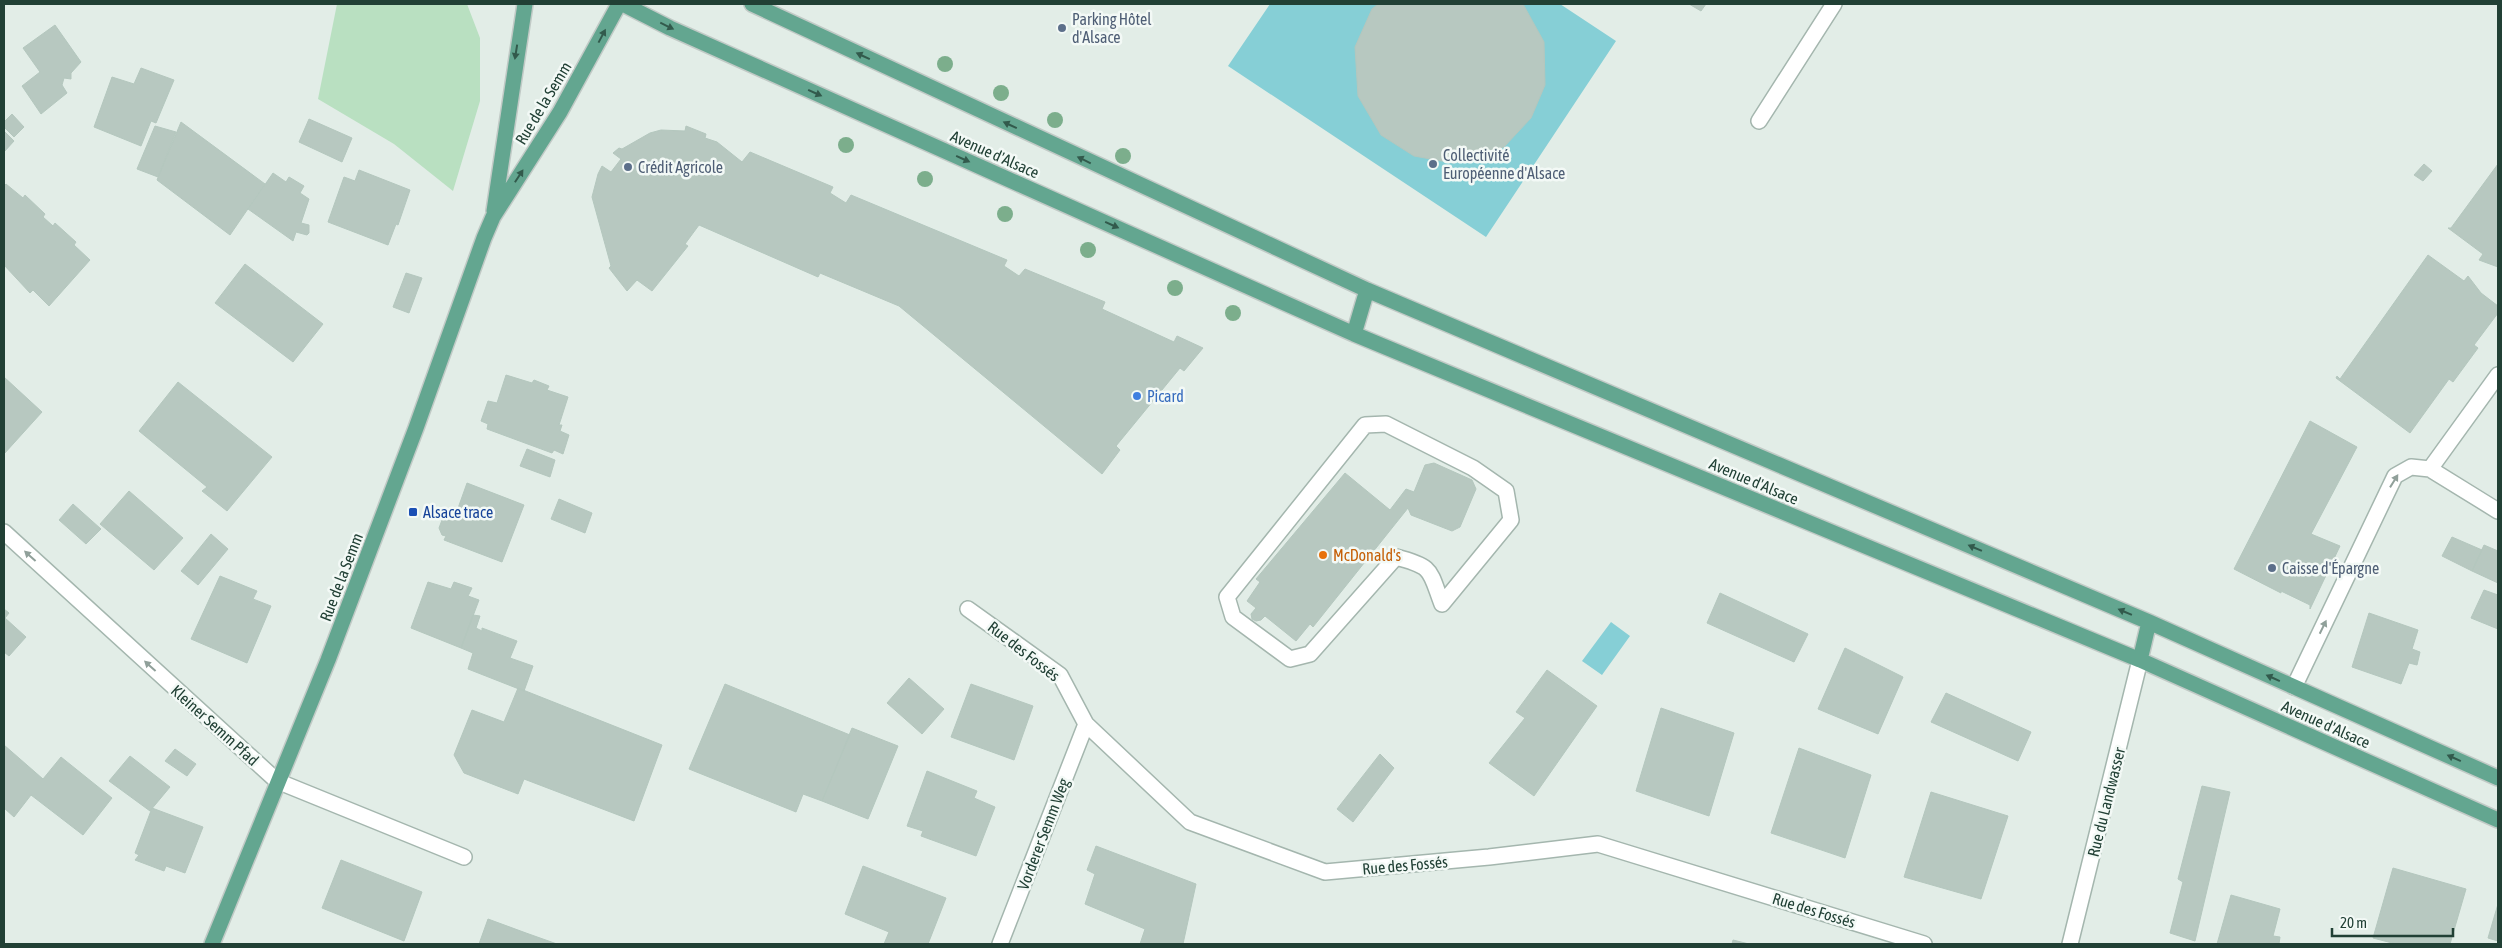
<svg xmlns="http://www.w3.org/2000/svg" width="2502" height="948" font-family="'Asap Condensed',sans-serif">
	<rect width="100%" height="100%" fill="#e2ede7"/>
	<path fill="#b9e0c1" d="M337,4H467L480,38V101L453,191L394,144L318,99Z"/>
	<path fill="#86cfd6" d="M1270,4H1560L1616,41L1486,237L1228,66Z
		M1611,622L1630,636L1602,675L1582,661Z"/>
	<path fill="#b7c8c0" stroke="#b4c7be" d="M1378,4H1523L1544,42L1545,85L1531,118L1504,147L1453,163L1414,156L1381,135L1358,96L1355,47L1372,9Z
		M1689,4H1706L1701,11Z
		M55,25L81,62L71,73V79L64,78L62,85L67,93L41,114L22,86L40,72L23,48Z
		M141,68L174,80L156,123L151,121L141,146L94,127L112,77L134,84Z
		M12,114L24,127L14,137L4,127V122Z
		M309,119L352,138L342,162L299,142Z
		M181,122L265,184L230,235L157,180Z
		M155,126L176,132L158,177L137,169Z
		M686,126L706,134L705,138L717,142L742,162L750,152L833,187L830,193L846,203L851,195L1007,260L1004,266L1019,276L1025,269L1105,302L1102,309L1174,342L1177,336L1203,348L1184,371L1180,368L1116,446L1120,450L1102,474L899,306L820,273L818,277L699,225L685,244L688,246L652,291L637,280L627,291L609,268L611,266L592,197L598,174L602,166L611,172L621,159L613,153L619,148L622,149L650,133L661,130L685,131Z
		M4,131L14,141L4,152Z
		M2424,164L2432,171L2423,181L2414,175Z
		M2498,164V267L2479,260L2483,254L2448,228H2451Z
		M359,170L410,190L398,225L396,224L388,245L328,222L344,177L355,181Z
		M273,173L286,182L289,177L304,186L300,193L309,199L301,223L309,225V233L307,235L296,232L293,241L248,209Z
		M6,184L23,198L25,195L45,214L43,217L53,226L55,223L76,242L74,245L90,260L49,306L33,290L30,293L4,265V186Z
		M2428,255L2464,281L2468,276L2481,293L2498,306V313L2474,345L2478,348L2453,382L2449,379L2410,433L2336,378L2337,376L2340,379Z
		M245,264L323,324L293,362L215,303Z
		M406,273L422,278L409,313L393,307Z
		M506,375L532,383L534,380L549,386L547,390L568,397L559,425H562L560,431L569,435L563,454L554,450L552,453L487,429L488,424L481,421L488,401L497,403Z
		M4,377L42,412L4,454Z
		M178,382L272,457L227,511L202,491L207,487L139,431Z
		M2310,421L2357,447L2311,534L2340,546L2310,609V605L2281,591V593L2234,569Z
		M527,449L555,460L550,477L520,466Z
		M1434,463L1472,480L1476,489L1460,527L1452,531L1411,515L1408,508L1313,627L1310,624L1296,641L1265,616L1261,620L1256,621L1252,619L1251,614L1256,608L1247,601L1260,582L1256,579L1345,473L1390,510L1406,489L1414,492L1425,465Z
		M467,483L524,505L502,562L444,540L446,536L442,535L439,528L445,512L457,511Z
		M129,491L183,538L154,570L100,524Z
		M559,499L592,513L585,533L551,519Z
		M73,504L101,529L86,544L59,520Z
		M211,534L228,549L198,585L181,571Z
		M2452,537L2482,550L2472,571L2442,556Z
		M2484,545L2498,551V583L2472,571Z
		M220,576L257,591L253,599L271,606L247,663L191,639Z
		M428,582L451,589L454,582L472,588L468,596L479,600L461,648L411,628Z
		M2484,590L2498,595V629L2471,618Z
		M1720,593L1808,634L1794,662L1707,623Z
		M4,609L9,613L5,618L26,637L9,656L4,652Z
		M2369,613L2418,630L2412,649L2420,652L2417,665L2409,663L2401,684L2352,667Z
		M473,615L480,616L476,628L482,631V628L517,641L510,658L533,666L524,691L468,669L473,653L461,648Z
		M1845,648L1903,677L1878,734L1818,709Z
		M1547,670L1597,706L1534,796L1489,763L1525,718L1516,712Z
		M909,678L944,709L922,734L887,703Z
		M725,684L850,735L822,801L803,794L796,812L689,769Z
		M971,684L1033,706L1014,760L951,737Z
		M518,688L662,745L634,821L524,779L518,794L464,773L454,755L472,710L504,722Z
		M1946,693L2031,732L2018,761L1931,722Z
		M1661,708L1734,733L1709,816L1636,791Z
		M852,728L898,746L868,819L822,801Z
		M4,745L43,779L61,757L112,798L83,835L31,795L14,817L4,808Z
		M1799,748L1871,775L1845,858L1771,833Z
		M175,749L196,764L187,776L165,761Z
		M1380,754L1394,768L1353,822L1337,809Z
		M130,756L170,787L150,811L109,781Z
		M927,771L977,791L974,798L995,807L976,856L921,836L923,831L907,826Z
		M2202,786L2230,792L2195,941L2170,933L2183,882L2178,879Z
		M1931,792L2008,816L1981,899L1904,877Z
		M152,808L203,827L185,873L166,866L164,871L135,860L139,855L135,853Z
		M1096,846L1196,884L1183,944H1140L1145,929L1085,904L1095,874L1087,870Z
		M341,860L422,892L404,941L322,908Z
		M863,866L946,898L928,944H884L889,932L845,914Z
		M2393,868L2466,889L2450,944H2396L2373,938Z
		M2231,895L2280,909L2273,936L2280,937L2279,944H2217Z
		M2498,904V941L2488,938Z
		M488,919L526,933L557,944H479Z
		M1733,940L1749,944H1732Z"/>
	<g fill="none" stroke-linecap="round" stroke-linejoin="round">
		<g stroke="#a4b6ae" stroke-width="18">
			<path id="minor" d="M1759,121L1834,4
				M1386,424L1473,468L1506,491L1511,520L1442,604C1429,570 1434,567 1396,557L1310,654L1290,659L1233,617L1227,597L1365,425Z
				M2430,469L2498,375
				M4,532L277,781L464,857
				M968,609L1060,675L1086,724L1190,822L1325,872L1489,857L1598,844L1924,944
				M2294,687L2395,476L2411,467L2430,469L2498,511
				M1000,944L1086,724
				M2070,944L2140,660"/>
		</g>
		<g stroke="#c1cac6" stroke-width="18">
			<path id="major" d="M623,4L670,28L1354,334L2140,660L2498,820
				M752,4L1367,290L2149,622L2498,778
				M494,211L525,4
				M1354,334L1367,290
				M2140,660L2149,622
				M212,944L328,660L416,428L484,238L493,217L560,112L619,4"/>
		</g>
		<use href="#minor" stroke="#fff" stroke-width="15"/>
		<use href="#major" stroke="#63a690" stroke-width="15"/>
	</g>
	<g fill="#7cae8c">
		<circle cx="945" cy="64" r="8"/>
		<circle cx="1001" cy="93" r="8"/>
		<circle cx="1055" cy="120" r="8"/>
		<circle cx="846" cy="145" r="8"/>
		<circle cx="1123" cy="156" r="8"/>
		<circle cx="925" cy="179" r="8"/>
		<circle cx="1005" cy="214" r="8"/>
		<circle cx="1088" cy="250" r="8"/>
		<circle cx="1175" cy="288" r="8"/>
		<circle cx="1233" cy="313" r="8"/>
	</g>
	<defs><path id="oneway-solid" d="M-6-.8H1V-3.2L6.5 0L1 3.2V.8H-6Z" transform="scale(1.25)"/></defs>
	<g fill="#325a4c">
		<use href="#oneway-solid" transform="translate(667 26) rotate(26)"/>
		<use href="#oneway-solid" transform="translate(602 36) rotate(-62)"/>
		<use href="#oneway-solid" transform="translate(516 52) rotate(99)"/>
		<use href="#oneway-solid" transform="translate(863 56) rotate(-155)"/>
		<use href="#oneway-solid" transform="translate(815 93) rotate(24)"/>
		<use href="#oneway-solid" transform="translate(1010 125) rotate(-155)"/>
		<use href="#oneway-solid" transform="translate(963 159) rotate(24)"/>
		<use href="#oneway-solid" transform="translate(1084 160) rotate(-154)"/>
		<use href="#oneway-solid" transform="translate(519 176) rotate(-57)"/>
		<use href="#oneway-solid" transform="translate(1112 225) rotate(24)"/>
		<use href="#oneway-solid" transform="translate(1975 548) rotate(-157)"/>
		<use href="#oneway-solid" transform="translate(2125 612) rotate(-157)"/>
		<use href="#oneway-solid" transform="translate(2273 678) rotate(-156)"/>
		<use href="#oneway-solid" transform="translate(2454 758) rotate(-156)"/>
	</g>
	<g fill="#90a09a">
		<use href="#oneway-solid" transform="translate(2394 481) rotate(-58)"/>
		<use href="#oneway-solid" transform="translate(30 556) rotate(-138)"/>
		<use href="#oneway-solid" transform="translate(2323 627) rotate(-64)"/>
		<use href="#oneway-solid" transform="translate(150 666) rotate(-138)"/>
	</g>
	<g fill="#5c6f8a" stroke="#f3f9f6" stroke-width="2">
		<circle cx="1062" cy="28" r="5"/>
		<circle cx="1433" cy="164" r="5"/>
		<circle cx="628" cy="167" r="5"/>
		<circle cx="2272" cy="568" r="5"/>
	</g>
	<circle fill="#3f7fe0" stroke="#f3f9f6" stroke-width="2" cx="1137" cy="396" r="5"/>
	<rect fill="#1a4fb4" stroke="#f3f9f6" stroke-width="2" x="408" y="507" width="10" height="10" rx="2.5"/>
	<circle fill="#e8710a" stroke="#f3f9f6" stroke-width="2" cx="1323" cy="555" r="5"/>
	<g text-anchor="middle" stroke-width="5" stroke-linejoin="round" paint-order="stroke">
		<g font-size="16" fill="#4e5e75" stroke="#f3f9f6" text-anchor="start">
			<text x="1072" y="25">Parking Hôtel<tspan x="1072" dy="18">d'Alsace</tspan></text>
			<text x="1443" y="161">Collectivité<tspan x="1443" dy="18">Européenne d'Alsace</tspan></text>
			<text x="638" y="173">Crédit Agricole</text>
			<text x="2282" y="574">Caisse d'Épargne</text>
		</g>
		<g font-size="16" fill="#214035" stroke="#f3f9f6">
			<text transform="translate(543 103) rotate(-59)" y="6">Rue de la Semm</text>
			<text transform="translate(995 154) rotate(24)" y="6">Avenue d'Alsace</text>
			<text transform="translate(1754 481) rotate(23)" y="6">Avenue d'Alsace</text>
			<text transform="translate(341 577) rotate(-69)" y="6">Rue de la Semm</text>
			<text transform="translate(1024 651) rotate(38)" y="6">Rue des Fossés</text>
			<text transform="translate(2326 724) rotate(24)" y="6">Avenue d'Alsace</text>
			<text transform="translate(215 725) rotate(42)" y="6">Kleiner Semm Pfad</text>
			<text transform="translate(2106 802) rotate(-76)" y="6">Rue du Landwasser</text>
			<text transform="translate(1043 834) rotate(-69)" y="6">Vorderer Semm Weg</text>
			<text transform="translate(1405 865) rotate(-5)" y="6">Rue des Fossés</text>
			<text transform="translate(1814 910) rotate(17)" y="6">Rue des Fossés</text>
		</g>
		<g font-size="16" fill="#366cbe" stroke="#f3f9f6" text-anchor="start">
			<text x="1147" y="402">Picard</text>
		</g>
		<g font-size="16" fill="#164399" stroke="#f3f9f6" text-anchor="start">
			<text x="423" y="518">Alsace trace</text>
		</g>
		<g font-size="16" fill="#c56008" stroke="#f3f9f6" text-anchor="start">
			<text x="1333" y="561">McDonald's</text>
		</g>
	</g>
	<rect width="2502" height="948" fill="none" stroke="#214035" stroke-width="10"/>
	<path d="M2332 928v8h121v-8" fill="none" stroke="#214035" stroke-width="2.5"/>
	<text x="2340" y="928" font-size="15" fill="#214035" stroke="#f3f9f6" stroke-width="4" paint-order="stroke">20 m</text>
</svg>
